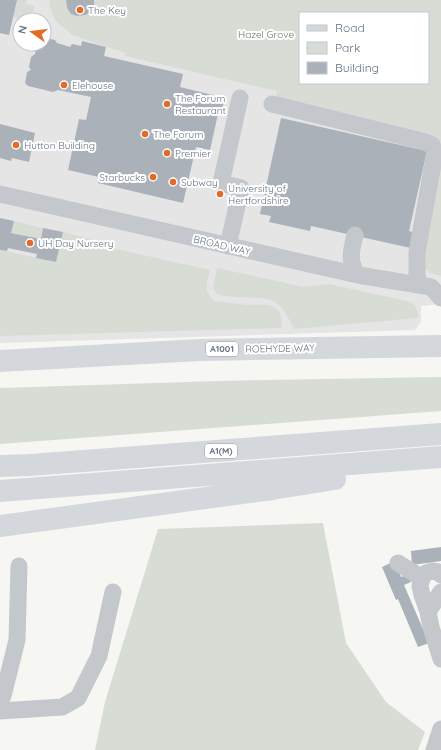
<svg xmlns="http://www.w3.org/2000/svg" width="441" height="750" font-family="Quicksand,sans-serif">
	<rect width="100%" height="100%" fill="#f6f6f3"/>
	<path fill="#e4e5e4" fill-rule="evenodd" d="M0,0H441V304L421,306V321L417,328L414,330L0,343ZM300,13H428V83H300ZM20,20H44V44H20Z"/>
	<path fill="#d7ddd4" fill-rule="evenodd" d="M17,0H27L26,4L35,6L31,20L13,17Z
		M50,0H66C64,21 96,22 94,0H441V276L430,273L423,266L440,155L275,100L277,91L125,56V53L72,35L55,20L49,4ZM300,13H428V83H300Z
		M14,221L43,228L41,239L11,233Z
		M63,232L90,239L94,244L210,270C207,282 203,293 215,301C226,302 237,304 247,305C256,305 270,302 278,310C282,315 281,322 282,328L0,336V250L56,262Z
		M217,268L304,287L328,284L407,301C416,304 418,310 418,318L294,329C278,295 271,299 237,297C230,296 222,297 216,293L213,287Z
		M441,377V411L0,444V388L219,381Z
		M323,523L346,643L386,702L425,732L418,750H95L105,702L158,529Z"/>
	<path fill="#abb1b8" d="M0,0H17L9,35L0,33Z
		M66,0H94V5L91,11L86,15L77,16L71,14L67,8Z
		M46,38L55,40L57,43L70,47L72,44L81,46L82,41L106,47L104,56L183,74L180,87L225,98L221,114H218L210,150L196,147L183,203L98,183L99,177L68,170L79,119L86,120L91,97L58,90L53,92L28,86L25,83L27,72L31,70L29,67L31,57L35,54L37,44H44V40Z
		M281,118L427,151L409,231L415,233L411,248L311,226L310,231L269,222L271,216L260,214Z
		M0,124L35,133L29,162L12,158L11,161L0,158Z
		M0,218L14,221L11,233L41,239L43,228L63,232L56,262L36,258L37,254L8,248L7,251L0,250Z
		M441,547V561L412,565L411,551Z
		M395,561L401,577L408,574L411,582L404,585L429,643L418,647L398,599L396,600L382,567Z"/>
	<g fill="none" stroke-linecap="round" stroke-linejoin="round">
		<path stroke="#c4c7cb" stroke-width="17" d="M272,104L422,141L432,145L435,153L417,252V276L420,285
			M0,194L358,275L431,287L441,298
			M355,235C351,251 348,262 358,275
			M228,246L241,188L221,183L240,98
			M398,563L422,578
			M441,575L438,572L432,571L426,573L422,578L420,586L422,595L428,612L431,627L441,659
			M428,612L441,592
			M0,701L3,696L17,640L19,566
			M0,711L62,707L78,698L99,656L113,592
			M434,750L441,729"/>
		<path stroke="#d4d8dc" stroke-width="22" d="M0,361L200,350L441,346"/>
		<path stroke="#d4d8dc" stroke-width="22" d="M0,466L30,465L441,434
			M0,491L441,457
			M0,526L272,489L335,479"/>
	</g>
	<g fill="#e36a27" stroke="#fff" stroke-width="1.5">
		<circle cx="80" cy="10" r="4"/>
		<circle cx="64" cy="85" r="4"/>
		<circle cx="167" cy="104" r="4"/>
		<circle cx="145" cy="134" r="4"/>
		<circle cx="16" cy="145" r="4"/>
		<circle cx="167" cy="153" r="4"/>
		<circle cx="153" cy="177" r="4"/>
		<circle cx="173" cy="182" r="4"/>
		<circle cx="220" cy="194" r="4"/>
		<circle cx="30" cy="243" r="4"/>
	</g>
	<g text-anchor="middle" stroke-width="4" stroke-linejoin="round" paint-order="stroke">
		<g fill="#fff" stroke="#939da9" stroke-width="1">
			<rect x="206" y="342" width="32" height="14" rx="3"/>
			<rect x="205" y="444" width="32" height="14" rx="3"/>
		</g>
		<g font-size="9" font-weight="bold" fill="#657384">
			<text x="222" y="352">A1001</text>
			<text x="221" y="454">A1(M)</text>
		</g>
		<g font-size="10" fill="#657384" stroke="#fff" text-anchor="start">
			<text x="88" y="14">The Key</text>
			<text x="72" y="89">Elehouse</text>
			<text x="175" y="102">The Forum<tspan x="175" dy="12">Restaurant</tspan></text>
			<text x="153" y="138">The Forum</text>
			<text x="24" y="149">Hutton Building</text>
			<text x="175" y="157">Premier</text>
			<text x="145" y="181" text-anchor="end">Starbucks</text>
			<text x="181" y="186">Subway</text>
			<text x="228" y="192">University of<tspan x="228" dy="12">Hertfordshire</tspan></text>
			<text x="38" y="247">UH Day Nursery</text>
		</g>
		<g font-size="10" fill="#667b64" stroke="#fff">
			<text x="266" y="38">Hazel Grove</text>
		</g>
		<g font-size="10" fill="#657384" stroke="#fff">
			<text transform="translate(222 245) rotate(13)" y="4">BROAD WAY</text>
			<text transform="translate(280 348) rotate(-1)" y="4">ROEHYDE WAY</text>
		</g>
	</g>
	<rect x="299" y="12" width="130" height="72" fill="#ffffff" stroke="#c1c7ce"/>
	<rect x="307" y="25" width="20" height="6" fill="#d4d8dc" stroke="#c1c7ce"/>
	<text x="335" y="32" font-size="12" fill="#657384">Road</text>
	<rect x="307" y="42" width="20" height="12" fill="#d7ddd4" stroke="#c1c7ce"/>
	<text x="335" y="52" font-size="12" fill="#657384">Park</text>
	<rect x="307" y="62" width="20" height="12" fill="#abb1b8" stroke="#c1c7ce"/>
	<text x="335" y="72" font-size="12" fill="#657384">Building</text>
	<g transform="translate(32 32) rotate(284)"><circle r="19" fill="#ffffff" stroke="#c1c7ce"/>
	<path d="M0-3L7 15L0 10L-7 15Z" fill="#e36a27"/>
	<text y="-6" font-size="11" font-weight="bold" text-anchor="middle" fill="#657384">N</text>
	</g>
</svg>
